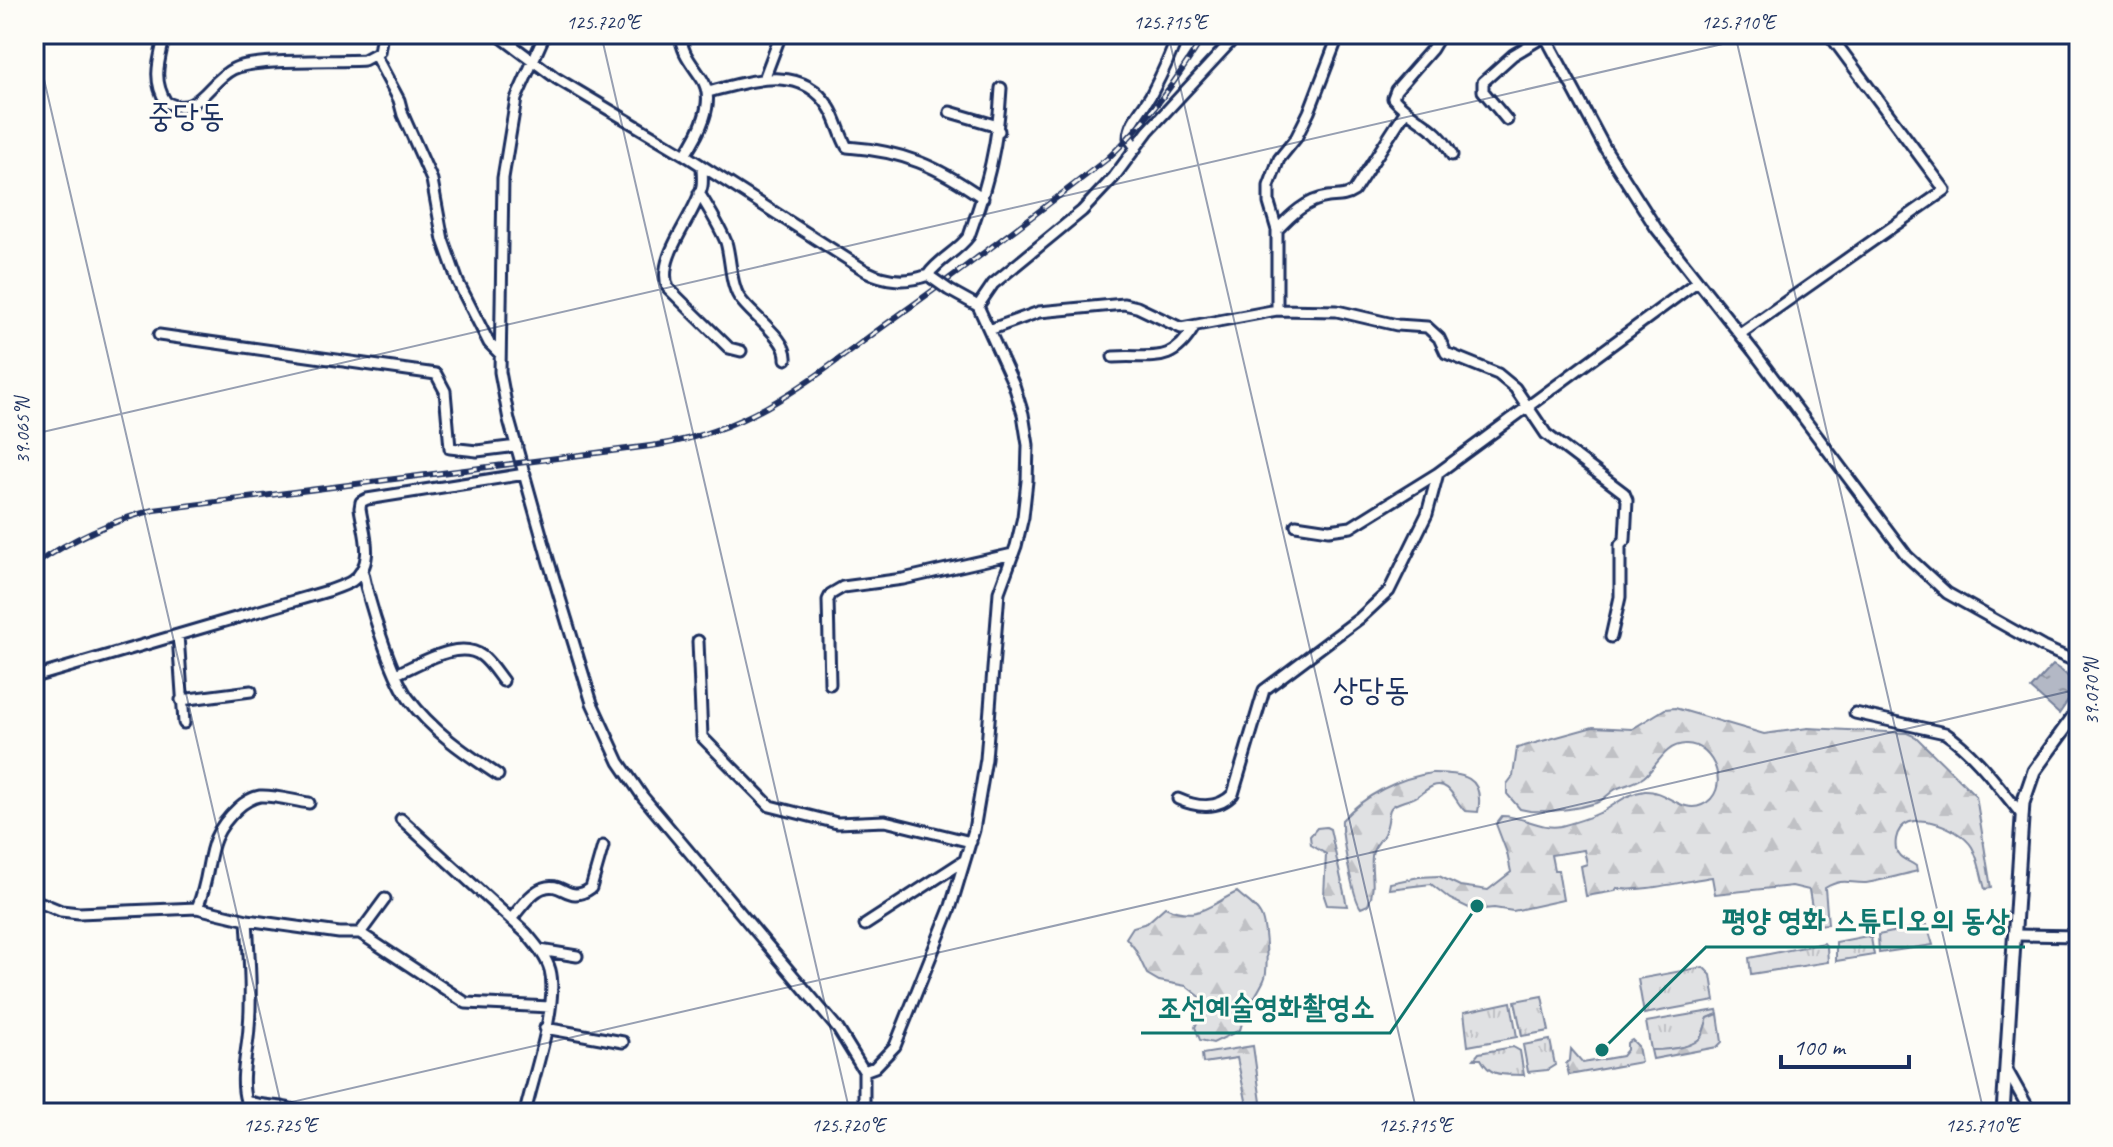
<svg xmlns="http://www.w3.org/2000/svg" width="2113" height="1147" font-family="Caveat,'Poor Story',sans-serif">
	<defs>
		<pattern id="grass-tufts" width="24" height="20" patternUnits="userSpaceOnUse" patternTransform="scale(2)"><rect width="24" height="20" fill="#e0e1e3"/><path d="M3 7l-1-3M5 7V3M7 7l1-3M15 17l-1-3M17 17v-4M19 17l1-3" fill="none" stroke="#c0c1c5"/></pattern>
		<pattern id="forest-firs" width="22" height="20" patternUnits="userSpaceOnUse" patternTransform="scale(2)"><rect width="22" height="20" fill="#e0e1e3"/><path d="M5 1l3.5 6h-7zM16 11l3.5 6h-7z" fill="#c0c1c5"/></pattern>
		<pattern id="water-ripples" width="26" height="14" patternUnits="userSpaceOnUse" patternTransform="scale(2)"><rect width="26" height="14" fill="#b3b8c5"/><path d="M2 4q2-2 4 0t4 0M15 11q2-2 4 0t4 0" fill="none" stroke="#9196a3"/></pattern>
	</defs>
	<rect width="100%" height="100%" fill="#fdfcf7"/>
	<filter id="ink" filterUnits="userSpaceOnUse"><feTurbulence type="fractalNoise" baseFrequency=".0125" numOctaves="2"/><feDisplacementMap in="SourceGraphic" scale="16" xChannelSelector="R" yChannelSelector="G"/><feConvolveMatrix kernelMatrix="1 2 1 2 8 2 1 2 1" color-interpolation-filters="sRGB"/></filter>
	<g filter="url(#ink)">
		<path fill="url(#grass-tufts)" stroke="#7e88a0" stroke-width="2" d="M1927,925L1933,945L1879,953L1878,935Z
			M1867,936L1871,938L1874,955L1836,961V942Z
			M1824,943L1827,947L1828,962L1751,974L1749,958Z
			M1703,967L1711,975L1715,1001L1644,1014L1638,979Z
			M1542,996L1549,1031L1522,1036L1515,1001Z
			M1511,1002L1517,1037L1468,1046L1464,1012Z
			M1717,1010L1718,1014L1708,1018C1706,1023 1704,1032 1701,1037C1692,1049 1664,1050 1651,1050L1646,1022Z
			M1550,1040L1555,1065L1547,1070L1528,1072L1523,1045Z
			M1513,1047L1520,1051L1524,1075C1504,1074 1491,1078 1481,1059H1474L1479,1053Z"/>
		<path fill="url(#forest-firs)" stroke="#7e88a0" stroke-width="2" d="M1675,708L1764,734L1808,728L1907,733L1916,737L1976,796L1991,888L1985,889C1981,876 1979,859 1972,847C1960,827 1903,803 1896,839C1895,845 1895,851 1900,856C1904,860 1911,862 1916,866L1917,871C1914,872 1867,884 1864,883C1847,883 1843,878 1825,888L1828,924L1815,925L1809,890L1792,886L1715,894L1712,877C1690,880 1634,894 1617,888L1615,891L1586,896L1581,866L1587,864L1584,850L1551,855L1554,870H1558L1563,900L1513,911L1494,908L1473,910L1450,899L1431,884L1389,889L1390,883L1419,877L1439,876L1460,886L1488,890L1511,872L1507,853L1496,824L1502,816C1523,816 1542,830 1561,826C1576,822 1594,817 1607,809C1620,801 1629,793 1645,791C1666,790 1682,814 1702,805C1732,792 1715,744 1686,744C1664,744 1657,767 1644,777C1636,783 1625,785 1616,789C1609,793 1604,800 1596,803C1576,809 1551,812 1530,811L1520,809L1507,794V784L1513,776L1517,748L1593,727L1632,729L1665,709Z
			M1432,773C1461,774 1485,774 1478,812L1465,811C1455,802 1450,780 1433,786C1425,789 1419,797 1411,799C1378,808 1395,811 1384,834C1380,842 1373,846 1372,856C1370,874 1377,887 1368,905L1361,908C1353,899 1341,834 1342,820C1365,795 1398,778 1432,773Z
			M1326,827L1330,829L1347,906L1327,905L1324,896L1326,854L1311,845L1310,836L1317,828Z
			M1237,892C1244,899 1255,905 1260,914C1266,923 1269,970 1264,980C1255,999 1245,1008 1240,1030L1213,1043L1200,1040L1195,1027L1207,1002L1186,986L1159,981L1147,974L1135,949L1126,938L1133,927L1147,923L1165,907C1197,922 1209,905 1237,892Z
			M1718,1014L1722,1042L1717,1047L1653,1059L1651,1050C1664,1050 1692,1049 1701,1037C1704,1032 1706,1023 1708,1018Z
			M1632,1040L1638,1046L1641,1062L1569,1075L1566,1063L1570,1060L1571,1049L1583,1063L1622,1056L1627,1050V1043Z
			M1253,1046L1261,1102L1247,1105L1237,1058L1203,1063L1202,1054Z"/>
		<path fill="url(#water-ripples)" stroke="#76819c" stroke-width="2" d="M2053,665C2081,682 2076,690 2059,714L2031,689Z"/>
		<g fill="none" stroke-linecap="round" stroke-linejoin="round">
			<g stroke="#1b2f5e" stroke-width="15">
				<path id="minor" d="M165,34C160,58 151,79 166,102C198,119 208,81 233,69C255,58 335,62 364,60L379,52L382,34
					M497,34L556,78L685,155L866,271C885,281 907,283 928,275L932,278
					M545,34L516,99L503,178L500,372L509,420L548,559L592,703L619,762L643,797L838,1029L864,1071
					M680,34C682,54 691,62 702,79C717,102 698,135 685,155
					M1441,34L1432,49L1396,90L1393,98C1413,121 1438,125 1452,155
					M1544,34L1605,148L1656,228L1754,352L1907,556L1947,593L2043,647L2079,663
					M375,55L399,100L403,115L432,180L443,240L458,282L489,343L500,354
					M764,79L781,34
					M34,83L36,84
					M708,92C748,82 801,62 829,107C837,119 840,135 847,147C903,151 937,166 983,198
					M950,112L991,124L999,131
					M1507,120L1483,91V82L1513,55L1545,36
					M1136,148L1129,138C1129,121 1144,108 1152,93C1162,74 1171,55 1178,34
					M702,166C702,172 703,180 702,186C696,216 655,257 668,288L729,348L741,351
					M699,193C709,209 719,225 726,242C731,259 730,282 739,297C750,315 788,338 786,359
					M1277,230C1291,215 1306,200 1328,197C1338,196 1345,197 1354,191L1405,112
					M928,275C939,259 957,252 969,236C988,183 998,145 1001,88
					M949,290L978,306
					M1277,310V230L1269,203V186L1279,159L1296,138L1309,112L1339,34
					M989,330L1039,312L1124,304L1137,307L1181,328L1277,310L1337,311L1397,325L1427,327L1439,338L1446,353L1498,374L1515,388L1546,434L1624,493L1627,500L1625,540L1620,545V597L1611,637
					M1740,334L1945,190L1829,34
					M159,335L436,374L445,391L450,448L477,451L517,446
					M1113,357C1151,354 1171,367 1194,327
					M1296,525L1329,530L1351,527L1438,473
					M362,569C369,602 390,672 408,698C432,731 465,753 498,775
					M178,635L184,723
					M698,641L702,737L770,806L837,823L885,821L971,842
					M396,674C418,665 459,638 482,656C490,662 496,672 503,681
					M34,677L328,591C336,588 346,585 352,581C377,563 363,531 360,508L361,502L367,499L525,474
					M830,684L828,600L831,594L843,587L903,579L1013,554
					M181,700L251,691
					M1855,713L1945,733C1975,753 1998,786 2022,815
					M1178,799C1196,807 1218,810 1233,794L1264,690L1360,618L1389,591L1427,514L1438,473L1698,281
					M401,819L526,933C535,944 546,956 550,970C559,1004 533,1077 525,1113
					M34,900L61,911L79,913L197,908L247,920L339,933H360L466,1003L550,1007
					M197,908C215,866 201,842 238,808C243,803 253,797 260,796C275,795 294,801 309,803
					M511,919C520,909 531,892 543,888C563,880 568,905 591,888L603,846
					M247,920C249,956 252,991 249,1027C248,1050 239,1078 246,1101C264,1108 285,1104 302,1113
					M865,925L965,860
					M360,933L385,899
					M2016,935L2079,936
					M540,950L577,956
					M545,1028L623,1042
					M2007,1070L2031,1113
					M864,1113V1071L875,1067L895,1046L951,906L974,830L986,759L999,592L1016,546L1023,517L1027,481L1028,445L1023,414L1014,385L978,306L993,284L1082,211L1114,177L1148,131L1238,34"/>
			</g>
			<g stroke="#1b2f5e" stroke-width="17">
				<path id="major" d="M2003,1113L2023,803L2034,771L2079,709"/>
			</g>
			<use href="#minor" stroke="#fdfcf7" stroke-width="9"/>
			<use href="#major" stroke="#fdfcf7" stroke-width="11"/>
			<g stroke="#1b2f5e" stroke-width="6">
				<path id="rail" d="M34,565C72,539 110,521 154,510L658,445C758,428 813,377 892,320C965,268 1036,214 1107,159C1147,122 1177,80 1205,34"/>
			</g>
			<use href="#rail" stroke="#fdfcf7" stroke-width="3" stroke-dasharray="9" stroke-linecap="butt"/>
			<g stroke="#1b2f5e" stroke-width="15" stroke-linecap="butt">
				<path id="minor-bridge" d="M932,278L949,290"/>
			</g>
			<use href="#minor-bridge" stroke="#fdfcf7" stroke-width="9"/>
		</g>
	</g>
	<path fill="none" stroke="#1b2f5e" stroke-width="2" stroke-opacity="0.45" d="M601,34L850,1113M1168,34L1417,1113M1735,34L1984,1113M34,36L283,1113M34,434L1766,34M244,1113L2079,689"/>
	<g text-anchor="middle" stroke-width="6" stroke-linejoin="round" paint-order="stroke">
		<g font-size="32" fill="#1b2f5e" stroke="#fdfcf7">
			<text x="186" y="126">중당동</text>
			<text x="1371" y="700">상당동</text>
		</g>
	</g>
	<path fill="none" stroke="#0f766e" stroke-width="3" d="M1602 1050L1706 947H2025M1477 906L1390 1033H1141"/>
	<g fill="#0f766e" stroke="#fdfcf7" stroke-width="3">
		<circle cx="1602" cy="1050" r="8"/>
		<circle cx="1477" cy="906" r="8"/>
	</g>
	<g font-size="30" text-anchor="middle" font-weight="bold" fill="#0f766e" stroke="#fdfcf7" stroke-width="6" stroke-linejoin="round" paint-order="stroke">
		<text x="1866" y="930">평양 영화 스튜디오의 동상</text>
		<text x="1266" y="1017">조선예술영화촬영소</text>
	</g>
	<rect width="2113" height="1147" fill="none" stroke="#fdfcf7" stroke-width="88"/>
	<path d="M1781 1055v12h128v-12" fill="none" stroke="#1b2f5e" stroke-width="4"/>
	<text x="1793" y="1055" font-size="24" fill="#1b2f5e" stroke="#fdfcf7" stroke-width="6" paint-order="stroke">100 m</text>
	<rect x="44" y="44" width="2025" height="1059" fill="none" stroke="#1b2f5e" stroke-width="3"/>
	<g font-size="20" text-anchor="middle" fill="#1b2f5e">
		<text x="603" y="29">125.720°E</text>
		<text x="1170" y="29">125.715°E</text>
		<text x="1738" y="29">125.710°E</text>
		<text transform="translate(22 431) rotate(-90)" y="7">39.065°N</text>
		<text transform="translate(2091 692) rotate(-90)" y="7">39.070°N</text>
		<text x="280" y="1132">125.725°E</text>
		<text x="848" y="1132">125.720°E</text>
		<text x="1415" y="1132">125.715°E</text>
		<text x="1982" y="1132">125.710°E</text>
	</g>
</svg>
